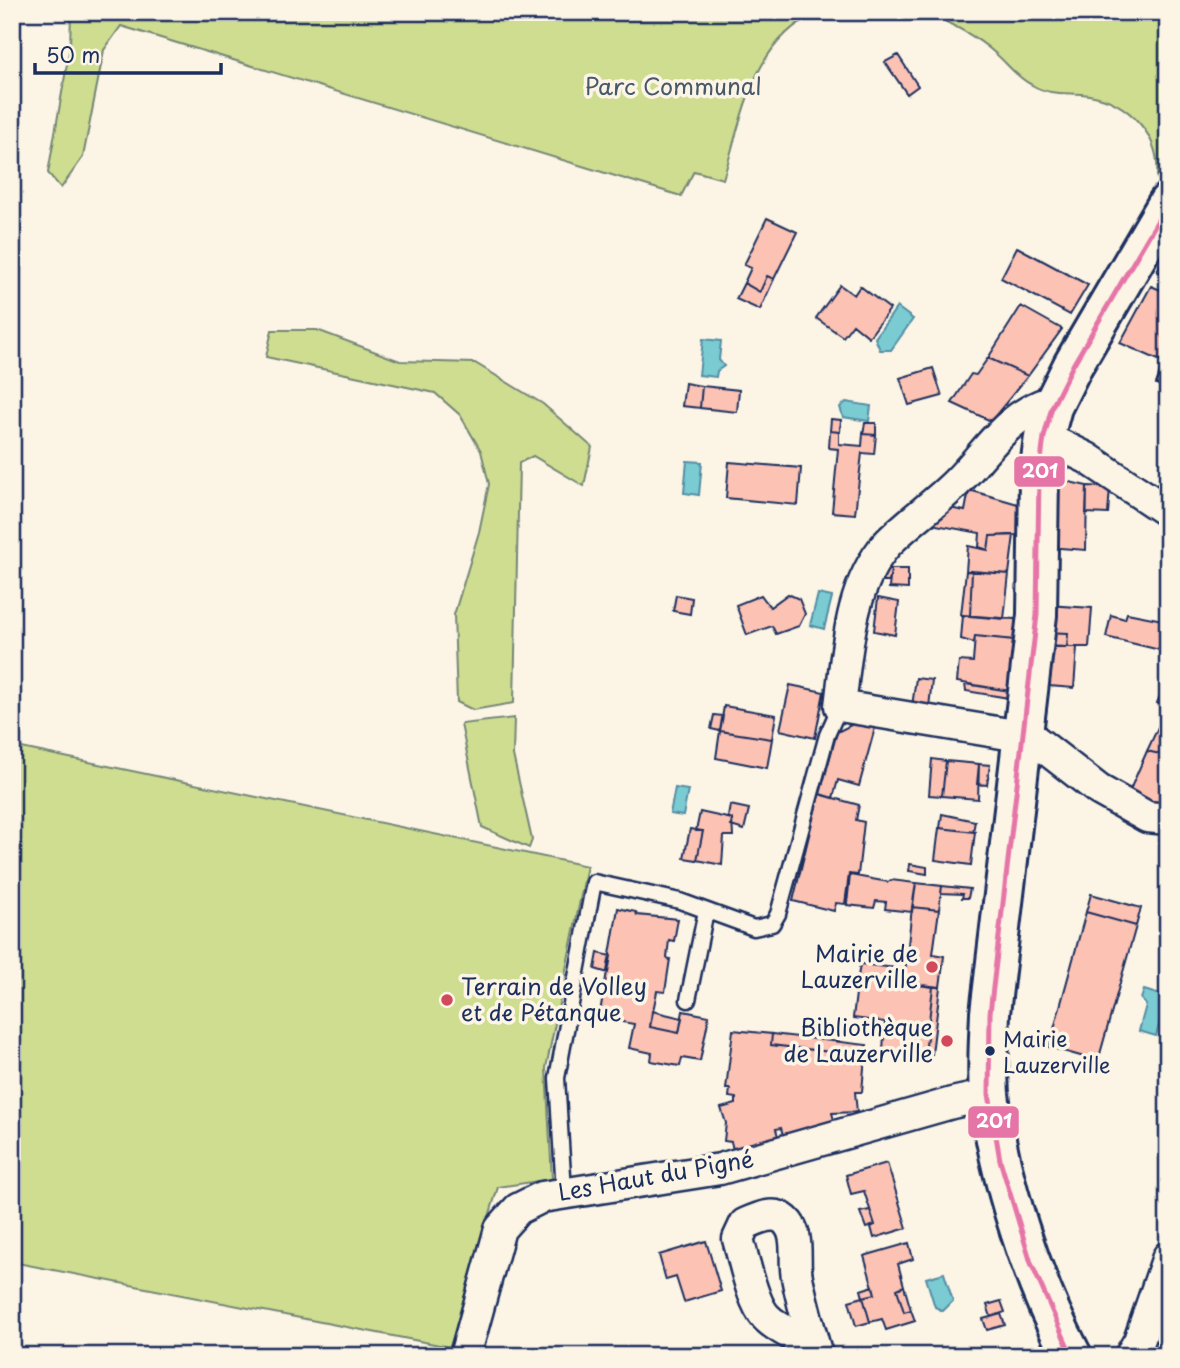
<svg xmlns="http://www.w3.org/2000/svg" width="1180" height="1368" font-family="'Playpen Sans',sans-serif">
	<rect width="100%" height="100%" fill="#fcf5e5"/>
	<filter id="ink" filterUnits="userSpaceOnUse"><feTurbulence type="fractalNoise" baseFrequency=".0143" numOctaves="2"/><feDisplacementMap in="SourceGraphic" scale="14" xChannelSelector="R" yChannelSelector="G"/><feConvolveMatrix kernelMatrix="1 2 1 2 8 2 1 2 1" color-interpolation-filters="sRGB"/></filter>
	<g filter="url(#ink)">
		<path fill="#cfdd90" stroke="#758677" stroke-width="2" d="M71,12H819C752,40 743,117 723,179L694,171L681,196L121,26L104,50L83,157L61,188L48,173L70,47Z
			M922,12H1166L1168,161L1157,176C1161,136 1128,101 1089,95C1069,92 1050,96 1032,85C1017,78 1008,64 996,54C974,34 949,22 922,12Z
			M272,330H317L400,361L475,363L543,404L592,447L584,486L533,456L519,463L514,703L473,710L457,702L454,615L479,532L489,484L481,451L460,415L435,393L266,357Z
			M514,718L513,755L532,840L529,848L482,827L461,724Z
			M12,746L587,866L546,1068L552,1179L498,1187L450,1347L12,1262Z"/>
		<path fill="#7acbd2" stroke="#548da4" stroke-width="2" d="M897,307L913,319L891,350H880L875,338Z
			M703,339L721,341L719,360L724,366L717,371L716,377L699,375Z
			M846,402L871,406L869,421L843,417L840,407Z
			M687,461L702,462L699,495L684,493Z
			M818,594L832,597L824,629L810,625Z
			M675,788L688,790L683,816L670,814Z
			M1144,990L1167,997L1156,1036L1139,1031L1146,1005L1141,999Z
			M944,1273L953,1301L943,1311L935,1307L926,1278Z"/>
		<path fill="#fcc2b4" stroke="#1b2f5e" stroke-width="2" d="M898,55L918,86L907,94L885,62Z
			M767,218L797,232L774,279L767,276L760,292L744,283L751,268L744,265Z
			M1017,247L1088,285L1070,315L1001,278Z
			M1166,254L1168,255V275L1157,271Z
			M767,276L774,279L760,310L736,299L744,283L760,292Z
			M840,285L854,295L860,286L890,309L869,337L853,324L843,337L816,318Z
			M1151,286L1168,293V354L1163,362L1120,343Z
			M1021,306L1062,329L1028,376L988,358Z
			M988,358L1028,376L991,421L952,403L971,374L976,375Z
			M1163,364L1168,365V389L1156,384Z
			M933,368L942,396L909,405L900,378Z
			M685,383L702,386L700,408L682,406Z
			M702,386L739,390L737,412L700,408Z
			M831,419L841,420L840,432L830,431Z
			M865,423H876V435L863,434Z
			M830,431L839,432V444L862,446L863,434L876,435L874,454L862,453L855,514L832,512L838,449L829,448Z
			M729,462L801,468L798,505L726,498Z
			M1052,478L1087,486L1086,550L1047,547Z
			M1087,486L1110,487L1108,514L1086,513Z
			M969,490L1025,506L1024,535L990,536L988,550L979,547L980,533L925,523L944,507L965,511Z
			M1014,535L1009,574L966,571L968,546L988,550L990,536Z
			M908,569V589L889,588L891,569Z
			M882,570H891L889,582H876Z
			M966,571H972L970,616L961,615Z
			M972,571L1009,574L1004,619L970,616Z
			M788,594L799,599L805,614L799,626L776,634L772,626L747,635L736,605L761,595L770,607Z
			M676,595L692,598L690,614L673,611Z
			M878,598L899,602L895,635L874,631Z
			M1047,605L1092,608L1089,647H1067L1068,633L1044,632Z
			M1127,613L1168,621V652L1106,637L1111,615L1125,619Z
			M963,615L1014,619L1018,622L1014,640L975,636L974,643L961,639Z
			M1044,632L1068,633L1067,647L1043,646Z
			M975,636L1014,640L1010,691L957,682L959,661L973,662Z
			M1052,647H1077L1074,688L1049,686Z
			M916,678L932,680L928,716L911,713Z
			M965,684L1010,691L1009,698L966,691Z
			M790,685L824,692L815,738L780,730Z
			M1163,689L1168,691V756L1147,751L1167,708L1157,703Z
			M724,706L776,715L772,739L720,731Z
			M714,715L723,716L720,731L711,729Z
			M855,723L875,728L859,786L838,780L833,798L820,794L837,732Z
			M720,731L772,739L767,768L716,758Z
			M1147,751L1168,756V811L1139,802L1141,795L1129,792Z
			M932,759L946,761L942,796L929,795Z
			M946,761L979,764L978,799L942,796Z
			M979,764L990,765L987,785L977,784Z
			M819,794L859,805L856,820L864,822L858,875L849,874L845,904L836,903L834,911L793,901Z
			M730,805L749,809L744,830L731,826L732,819L728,817Z
			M700,812L732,819L733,836H724L722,865L697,860L703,831H696Z
			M942,814L975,821L973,832L940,828Z
			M939,828L975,832L971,865L935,860Z
			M690,829L703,831L697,860L684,858Z
			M910,864L927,867V874L909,871Z
			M850,875L888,882L891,880L916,883L912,912L885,909L886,902L876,901L874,908L847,905Z
			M916,883L942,886L939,910L912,907Z
			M942,886L970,889L968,898H962L963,894L941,893Z
			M1091,894L1141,908L1136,926L1086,912Z
			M912,907L939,910L933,954L944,956L940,987L904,983Z
			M618,908L636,912L637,915L678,919L674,941L669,940L667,958L670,959L665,992L657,991L650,1027L679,1033L683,1011L709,1016L700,1061L682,1058L680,1066L651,1061L652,1053L629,1048L634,1024L599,1018Z
			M1086,912L1136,926L1098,1061L1049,1047Z
			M598,953L611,956L608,973L595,969Z
			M860,964L905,969L904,983L858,977Z
			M858,977L933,987L925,1054L883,1050L885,1022L853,1018Z
			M933,987H940L932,1054H925Z
			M652,1011L682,1018L679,1033L650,1027Z
			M733,1030L772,1034L771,1045L865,1056L862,1092H855L857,1112L832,1113L834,1120L783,1135L781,1128L776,1129L779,1140L734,1153L731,1142L724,1141L726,1123L721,1108L736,1104V1098L729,1097L730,1089H726Z
			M772,1034L867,1045L865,1056L771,1045Z
			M887,1163L907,1228L874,1238L871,1227L875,1225L864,1191L851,1194L846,1175Z
			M870,1210L875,1225L866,1228L860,1212Z
			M706,1241L721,1291L684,1302L676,1277L666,1280L659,1255Z
			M909,1243L913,1259L898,1264L904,1286L897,1289L904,1312L911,1310L915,1321L886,1330L882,1319L870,1322L863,1297L875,1294L864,1256Z
			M873,1286L875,1294L863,1297L861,1290Z
			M904,1286L911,1310L904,1312L897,1289Z
			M863,1297L870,1322L856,1326L849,1301Z
			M1001,1301L1005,1312L991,1317L987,1305Z
			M1001,1314L1005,1325L987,1330L983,1319Z"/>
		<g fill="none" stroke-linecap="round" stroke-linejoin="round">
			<g stroke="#1b2f5e" stroke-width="19">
				<path id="lane" d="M688,1000L706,911
					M564,1192L557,1078L594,882L680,901L754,928L772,924L778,914L827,735L840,706"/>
			</g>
			<g stroke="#1b2f5e" stroke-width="35">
				<path id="street" d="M1052,407L1041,405C1004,421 986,452 959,480C937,503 909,521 887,544C849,587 847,653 840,706L1032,738L1099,790L1147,817L1168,819
					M1044,437L1087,458L1168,512
					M816,1351C801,1337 779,1331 766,1317C752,1302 744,1259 738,1239L745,1224C756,1219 774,1210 785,1220C801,1234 793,1259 797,1277C802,1303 810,1330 817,1356
					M465,1356L500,1229L518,1209L542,1197L720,1169L952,1103L989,1095
					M1130,1356L1139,1341L1168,1257"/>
			</g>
			<g stroke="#1b2f5e" stroke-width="44">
				<path id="secondary" d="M1072,1356C1033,1283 998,1177 989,1094C987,1067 989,1040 990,1013L1037,615L1039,476L1044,437L1052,407L1073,365L1168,203"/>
			</g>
			<use href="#lane" stroke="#fcf5e5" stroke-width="14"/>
			<use href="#street" stroke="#fcf5e5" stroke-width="30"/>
			<use href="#secondary" stroke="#fcf5e5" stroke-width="38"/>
			<g stroke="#fcf5e5" stroke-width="10">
				<path id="bus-1" d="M1072,1356L1031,1263L1000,1160L989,1094L990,1013L1037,615L1039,476L1044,437L1052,407L1073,365L1168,203"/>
			</g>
			<use href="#bus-1" stroke="#e675a7" stroke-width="5"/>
		</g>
	</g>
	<g fill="#d1495b" stroke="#fcf5e5" stroke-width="2.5">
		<circle cx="932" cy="967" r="7"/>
		<circle cx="447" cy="1000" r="7"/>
		<circle cx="947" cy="1041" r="7"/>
	</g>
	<circle fill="#1b2f5e" stroke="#fcf5e5" stroke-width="2.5" cx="990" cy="1051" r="6"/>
	<g text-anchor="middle" stroke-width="7" stroke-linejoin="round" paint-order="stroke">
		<g font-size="21" fill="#1b2f5e" stroke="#fcf5e5" text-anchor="start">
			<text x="1003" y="1047">Mairie<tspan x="1003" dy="26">Lauzerville</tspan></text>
		</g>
		<g font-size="23" fill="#485a6a" stroke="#fcf5e5">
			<text x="673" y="95">Parc Communal</text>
		</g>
		<g font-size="23" fill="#1b2f5e" stroke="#fcf5e5" text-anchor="end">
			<text x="918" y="962">Mairie de<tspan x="918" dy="26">Lauzerville</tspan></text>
			<text x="461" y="995" text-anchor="start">Terrain de Volley<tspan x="461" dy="26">et de Pétanque</tspan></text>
			<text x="933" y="1036">Bibliothèque<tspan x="933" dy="26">de Lauzerville</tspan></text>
		</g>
		<g font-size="23" fill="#1b2f5e" stroke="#fcf5e5">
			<text transform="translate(656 1176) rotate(-10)" y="8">Les Haut du Pigné</text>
		</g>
	</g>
	<g stroke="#fcf5e5" stroke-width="2.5">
		<rect x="1013" y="455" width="53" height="33" rx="7" fill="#e675a7"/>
		<rect x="967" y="1105" width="53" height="34" rx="7" fill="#e675a7"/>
	</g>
	<g font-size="19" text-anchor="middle" font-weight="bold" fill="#fff">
		<text x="1040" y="478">201</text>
		<text x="994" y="1128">201</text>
	</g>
	<rect width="1180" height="1368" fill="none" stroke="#fcf5e5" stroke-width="42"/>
	<rect x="21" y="21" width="1138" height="1326" fill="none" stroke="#1b2f5e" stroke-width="2.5" filter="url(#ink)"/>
	<path d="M35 63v10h186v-10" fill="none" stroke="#1b2f5e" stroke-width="3.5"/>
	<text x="46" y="63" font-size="21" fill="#1b2f5e" stroke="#fcf5e5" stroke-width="5" paint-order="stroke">50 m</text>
</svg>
